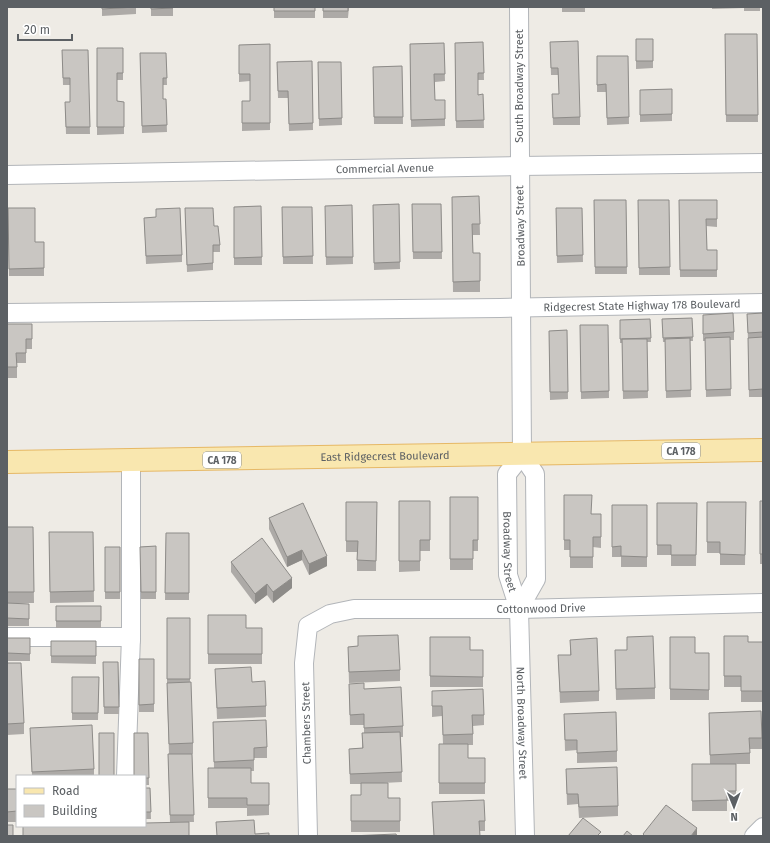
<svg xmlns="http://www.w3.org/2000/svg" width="770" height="843" font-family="'Fira Sans',sans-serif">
	<rect width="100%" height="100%" fill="#eeebe5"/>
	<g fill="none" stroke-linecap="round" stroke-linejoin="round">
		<g stroke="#b2b5b9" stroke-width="20">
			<g id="minor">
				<path id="s1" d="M7,175L519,166L763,163"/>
				<path id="s2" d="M7,313L500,308L763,303"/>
				<path id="s3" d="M522,455L507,474L508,575L519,609L525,836"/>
				<path d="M131,461V640"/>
				<path d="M519,609L536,579L535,474L522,455L519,7"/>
				<path d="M7,637H131L126,776"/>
				<path id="s4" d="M308,836L304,663L308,626L330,614L354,609H519L763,603"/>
				<path d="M754,836L763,827"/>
			</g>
		</g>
		<g stroke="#e6b865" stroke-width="24">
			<g id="major">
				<path id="s5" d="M7,462L763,450"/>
			</g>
		</g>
		<use href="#minor" stroke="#fff" stroke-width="18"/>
		<use href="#major" stroke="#f9e7af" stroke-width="22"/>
	</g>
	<path fill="#adaaa7" d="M102,7H136V14L102,16Z
		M151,7H173V16H151Z
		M274,7H315V18H274Z
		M323,7H349L348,18H323Z
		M450,7H490V8H450Z
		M562,7H585V12H562Z
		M712,7H760V11H744V8L712,9Z
		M725,34H757L758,122H726Z
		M636,39H653V68L636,69Z
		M483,42L484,80H478V95L483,94L484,128H456L455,43Z
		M550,42L580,117V125H553L552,94H559L558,75H551Z
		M444,43L445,81L435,82V100H445V126L411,127L410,44Z
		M270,44V130L242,131V101H250V81L239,82V45Z
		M97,48H123V80H117V101L124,102V134L97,135Z
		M62,50H88L90,134H66L65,102H70V85H63Z
		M140,53H166L167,85H163V99H166L167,132L142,133Z
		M597,56H628L629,124L607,125L606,92H597Z
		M312,61L313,130L289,131L288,98H278L277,62Z
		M318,62H341L342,125L319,126Z
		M402,66L403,124H374L373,67Z
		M672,89V121L640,122V90Z
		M479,196L480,235H473V253H480V292H453L452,197Z
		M594,200H626L627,274H595Z
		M638,200H669L670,275H639Z
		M679,200H717V227L706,226L707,250H717V277H680Z
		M399,204L400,269L374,270L373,205Z
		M412,204H441L442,259H413Z
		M352,205L353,264L326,265L325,206Z
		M261,206L262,265H234V207Z
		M282,207H312L313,264H283Z
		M8,208L35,242H44V276H9Z
		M185,208L214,226L220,245V252H213V270L187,272Z
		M556,208H582L583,262L557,263Z
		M156,209L182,255V262L146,264L144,218L156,217Z
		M763,313V397H749L748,340L747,314Z
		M703,315L734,332V340H730L731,396L706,397L705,341H703Z
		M692,318L693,341H690L691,397L666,398L665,342H663L662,319Z
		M650,319L651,342H647L648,398L623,399L622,343H620V320Z
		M7,324H32V349H26V363H17V378H7Z
		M580,325H608L609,398L581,399Z
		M567,330L568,399L550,400L549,331Z
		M564,495L592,514H601V548L593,547V568H570V550H564Z
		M450,497H478V551H473V570H450Z
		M399,501H430V551H420V571L399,572Z
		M760,501H763V564H760Z
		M346,502H377L376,571H357V552H346Z
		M707,502H746L745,565H720V553H707Z
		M657,503H697L696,566H671V555H657Z
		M612,505H647V567H621V557H612Z
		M269,518L327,566L309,575L302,560L287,567L269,529Z
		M7,527H33L34,603H7Z
		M49,532H93L94,602L50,603Z
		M166,533H189V600H165Z
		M156,546V599H141L140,547Z
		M105,547H120V599H105Z
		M231,562L292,588L273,603L267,595L255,604L231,572Z
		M7,603L29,604V626H7Z
		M56,606H101V628H56Z
		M208,615L246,628H262V664H208Z
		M167,618H190V682L193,743V754H192L194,822H170L168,762L169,754L167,694Z
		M358,636L400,670V681L349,683L348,647L358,646Z
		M724,636L748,642H763V702H741V687H724Z
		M430,637L470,650H483V687H430Z
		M670,637L695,653H709V700H670Z
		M7,638H30V661H7Z
		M570,640L599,691V701L560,703L558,655H570Z
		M51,641H96V664L51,663Z
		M615,650H627L655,688V699L616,700Z
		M139,659H154V712H139Z
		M103,662H118L119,714H104Z
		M7,663L24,723V734L7,735Z
		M215,669L266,706V717L217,719Z
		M72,677H99L98,720H72Z
		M349,684L364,689L403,726V737H401L402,782L383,783L388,798H400V832H351V795H361V784H350L349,749L362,748V733H364V725H350Z
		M432,691L484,715V725L473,726V745H468V758H485V794H439V744H443L442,716L432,717Z
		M709,713L762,738V749H750V764H736V801H727V811H692V764H710Z
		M564,714L617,751V762L577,763V750L565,751Z
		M213,722L267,747V758H254V771H251V783H269V815L247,816V808H208V768H214Z
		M30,728L94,769V776H32Z
		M148,733L149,785H145V776Z
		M566,769L618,806V816L579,818L578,804L567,805Z
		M145,788H150L151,819H145Z
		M7,789H17V822H7Z
		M432,802L485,821V831H480V836H434Z"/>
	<path fill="#8d8b88" d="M302,550V560L287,567V557Z
		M327,556V566L309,575V564Z
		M292,578V588L273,603V592Z
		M267,584V595L255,604V594Z
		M697,828V836H691Z"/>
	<path fill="#c9c6c2" stroke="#8d8b88" d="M102,7H136L102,9Z
		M151,7H173V8L151,9Z
		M274,7H315V11H274Z
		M323,7H348V11H323Z
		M725,34H757L758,115H726Z
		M636,39H653V61H636Z
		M578,41L580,117L553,118L552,94H559L558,68H551L550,42Z
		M483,42L484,73H478V95L483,94L484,120L456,121L455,43Z
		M444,43L445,74H434L435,100H445V119L411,120L410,44Z
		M270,44V123H242V101H250V74H239V45Z
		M97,48H123V73H117V101L124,102V127H97Z
		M62,50H88L90,127H66L65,102H70V78H63Z
		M140,53H166L167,78H163V99H166L167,125L142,126Z
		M597,56H628L629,117L607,118L606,84L597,85Z
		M312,61L313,123L289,124L288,91H278L277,62Z
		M318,62H341L342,118L319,119Z
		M402,66L403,117H374L373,67Z
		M672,89V114L640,115V90Z
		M479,196L480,224H472L473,253H480V281L453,282L452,197Z
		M594,200H626L627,267H595Z
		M638,200H669L670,267L639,268Z
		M679,200H717V219H706L707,250H717V270H680Z
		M399,204L400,262L374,263L373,205Z
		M412,204H441L442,252H413Z
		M352,205L353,257H326L325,206Z
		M261,206L262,257L234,258V207Z
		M282,207H312L313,256L283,257Z
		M8,208H35V242H44V268L9,269Z
		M180,208L182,255L146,256L144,218L156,217V209Z
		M185,208H213L214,226H218L220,245H213V263L187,265Z
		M556,208H582L583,255L557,256Z
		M733,313L734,332L703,334V315Z
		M763,313V332L748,333L747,314Z
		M692,318L693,337L663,338L662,319Z
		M650,319L651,338L620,339V320Z
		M7,324H32V339H26V353H16L17,367H7Z
		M580,325H608L609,391L581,392Z
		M567,330L568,392H550L549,331Z
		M730,337L731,389L706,390L705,338Z
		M763,337V389L749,390L748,338Z
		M690,338L691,390L666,391L665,339Z
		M622,339H647L648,391H623Z
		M564,495H592L591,514H601V537H593V557H570V540H564Z
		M450,497H478V540H473V559H450Z
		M399,501H430V540H420V561H399Z
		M760,501H763V554H760Z
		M346,502H377L376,561L357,560L358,541H346Z
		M707,502H746L745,555L720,554V542H707Z
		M303,503L327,556L309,564L302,550L287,557L269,518Z
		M657,503H697L696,555H671V545H657Z
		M612,505H647V557L621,556V546L612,547Z
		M7,527H33L34,592H7Z
		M49,532H93L94,591L50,592Z
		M166,533H189V593H165Z
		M262,538L292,578L273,592L267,584L255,594L231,562Z
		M156,546V592H141L140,547Z
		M105,547H120V592H105Z
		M7,603L29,604V619L7,618Z
		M56,606H101V621H56Z
		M208,615H246V628H262V654H208Z
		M167,618H190V679H167Z
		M398,635L400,670L349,672L348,647L358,646V636Z
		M653,636L655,688L616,689L615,650H627V637Z
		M724,636H748V642H763V691H741V676H724Z
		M430,637H470V650H483V677L430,676Z
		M670,637H695V653H709V690L670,689Z
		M7,638H30V654L7,653Z
		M597,638L599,691L560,692L558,655H571L570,640Z
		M51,641H96V656H51Z
		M139,659H154V704L139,705Z
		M103,662H118L119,707H104Z
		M7,663H21L24,723L7,724Z
		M251,667L252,682L265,681L266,706L217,708L215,669Z
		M72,677H99L98,713H72Z
		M191,682L193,743L169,744L167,683Z
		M364,683V689L401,687L403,726L364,728V714L350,715L349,684Z
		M483,689L484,715H472L473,734L443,735L442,706H432V691Z
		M761,711L762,738H749L750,753L710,755L709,713Z
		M616,712L617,751L577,753V740H565L564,714Z
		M266,720L267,747L254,748V760L214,762L213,722Z
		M92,725L94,769L32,772L30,728Z
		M400,732L402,772L350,774L349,749L363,748L362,733Z
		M99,733H114V776H99Z
		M134,733H148L149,778H145V776H134Z
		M439,744H468V758H485V783H439Z
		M168,754H192L194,815H170Z
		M692,764H736V791H727V800L692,801Z
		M617,767L618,806L579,807L578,794H567L566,769Z
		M208,768H251V783H269V805H247V798H208Z
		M361,783H388V798H400V821H351V795H361Z
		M145,788H150L151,812H145Z
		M7,789H17V811L7,812Z
		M484,800L485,821H479L480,836H434L432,802Z
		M666,805L697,828L691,836H645L643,834Z
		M583,818L601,832L597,836H568Z
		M254,820L255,834L269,833V836H217L216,822Z
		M189,822V836H23V826H145V823Z
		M7,825H13V836H7Z
		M627,831L633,836H623Z
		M396,834L397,836H350Z"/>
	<g text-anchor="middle" stroke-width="3" stroke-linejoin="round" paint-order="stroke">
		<g fill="#fff" stroke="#8d9092" stroke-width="1">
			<rect x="662" y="443" width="38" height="16" rx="3"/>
			<rect x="203" y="452" width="38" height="16" rx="3"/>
		</g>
		<g font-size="10" font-weight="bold" fill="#5c6064">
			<text x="681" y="455">CA 178</text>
			<text x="222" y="464">CA 178</text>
		</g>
		<g font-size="11" fill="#5c6064" stroke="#fff">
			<text transform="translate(519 86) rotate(-90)" y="4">South Broadway Street</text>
			<text dy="4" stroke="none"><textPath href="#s1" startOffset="378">Commercial Avenue</textPath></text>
			<text transform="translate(520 226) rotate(-91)" y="4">Broadway Street</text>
			<text dy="4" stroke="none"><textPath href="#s2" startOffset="635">Ridgecrest State Highway 178 Boulevard</textPath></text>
			<text dy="4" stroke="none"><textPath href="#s5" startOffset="378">East Ridgecrest Boulevard</textPath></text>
			<text dy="4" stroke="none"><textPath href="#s3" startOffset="102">Broadway Street</textPath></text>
			<text dy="4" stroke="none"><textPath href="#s4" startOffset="447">Cottonwood Drive</textPath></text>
			<text transform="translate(306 723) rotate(-91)" y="4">Chambers Street</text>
			<text dy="4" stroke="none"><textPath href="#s3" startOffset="275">North Broadway Street</textPath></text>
		</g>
	</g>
	<rect width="770" height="843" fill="none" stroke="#5c6064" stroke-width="16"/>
	<rect x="16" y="775" width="130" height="52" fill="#ffffff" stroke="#bebfc1"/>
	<rect x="24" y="788" width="20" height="6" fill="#f9e7af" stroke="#bebfc1"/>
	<text x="52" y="795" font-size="12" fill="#5c6064">Road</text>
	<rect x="24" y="805" width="20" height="12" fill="#c9c6c2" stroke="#bebfc1"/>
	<text x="52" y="815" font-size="12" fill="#5c6064">Building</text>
	<g transform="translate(734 807) rotate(179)" stroke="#ffffff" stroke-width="3" paint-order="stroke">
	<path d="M0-3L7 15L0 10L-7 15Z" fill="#5c6064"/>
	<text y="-6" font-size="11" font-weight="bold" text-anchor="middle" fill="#5c6064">N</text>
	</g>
	<path d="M18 34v6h54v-6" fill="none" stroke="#5c6064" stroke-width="2"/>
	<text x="24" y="34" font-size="12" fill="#5c6064" stroke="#ffffff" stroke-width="3" paint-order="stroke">20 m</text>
</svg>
